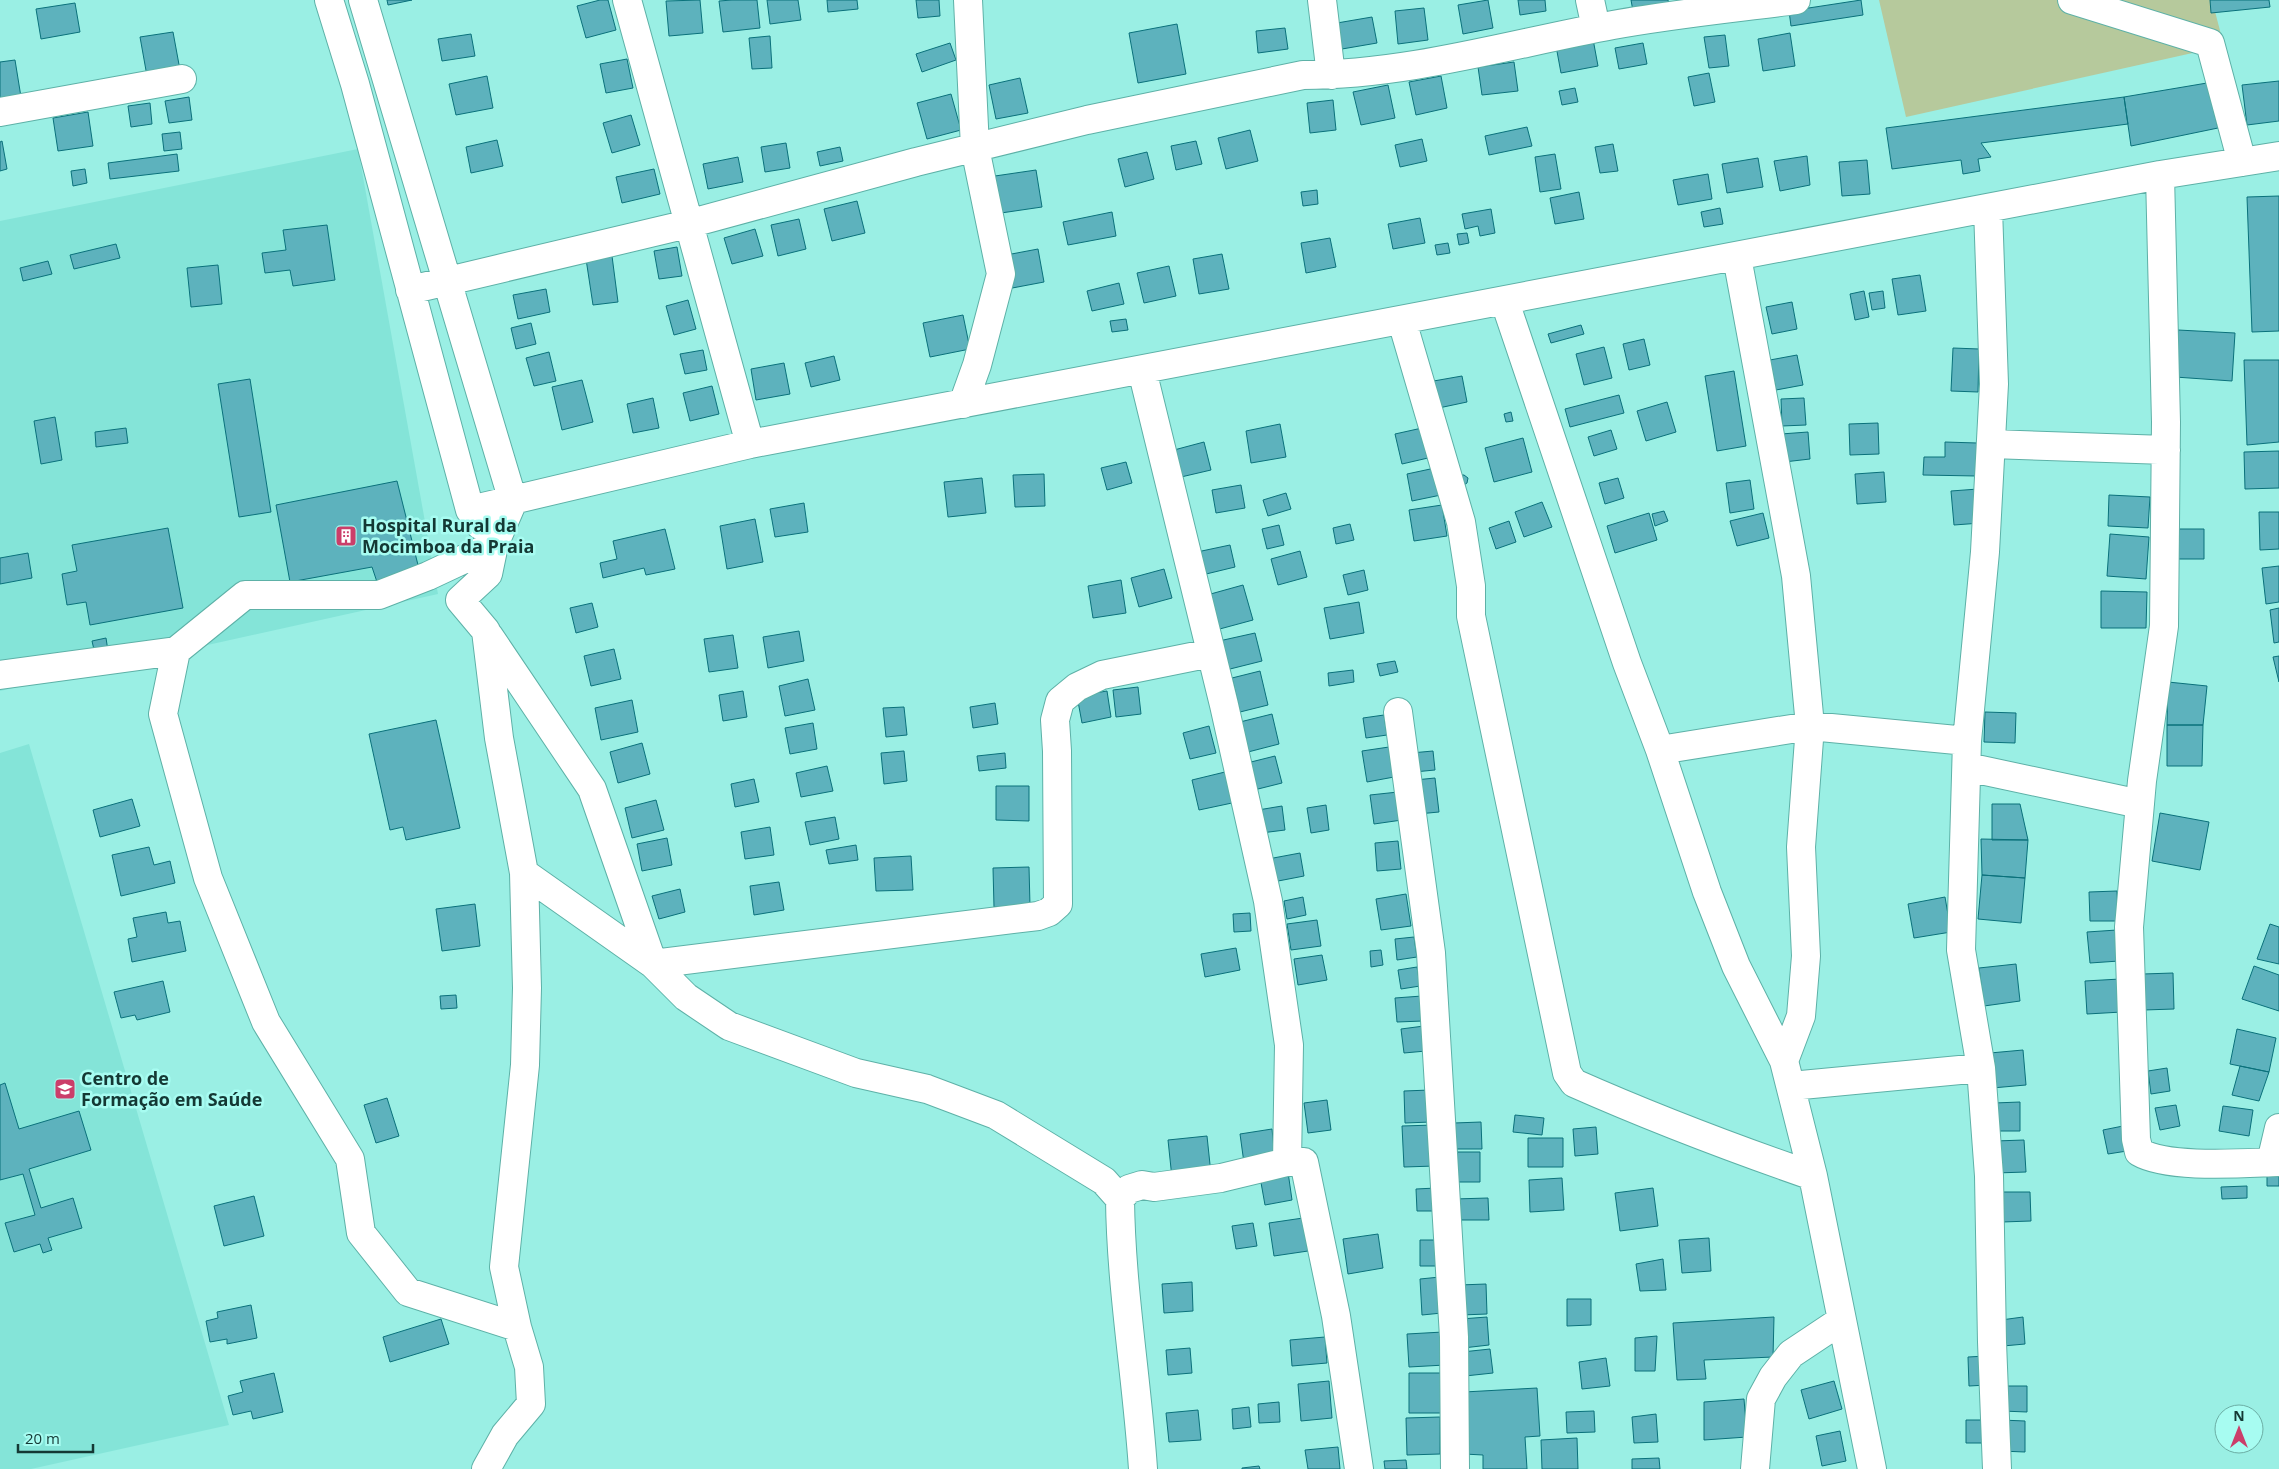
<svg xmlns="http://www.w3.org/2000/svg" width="2279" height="1469" font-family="'Open Sans',sans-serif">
	<rect width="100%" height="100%" fill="#9aefe4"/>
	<path fill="#84e4d8" d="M358,149L438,594L0,691V221Z
		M29,744L229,1425L31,1469H0V753Z"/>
	<path fill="#b6c99c" d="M1879,0H2212L2224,46L1906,117Z"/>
	<path fill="#5db2bd" stroke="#0a717b" d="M387,0H412L388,5Z
		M600,0H608L616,30L586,38L577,6Z
		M700,0L703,33L669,36L666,1Z
		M732,0H757L760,28L723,32L719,1Z
		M767,0H798L801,20L770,24Z
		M827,0H857L858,9L828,12Z
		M916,0H939L940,16L918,18Z
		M1488,0L1493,28L1463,34L1458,5Z
		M1518,0H1545L1546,11L1520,15Z
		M1631,0H1668L1669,5L1633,11Z
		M1861,0L1863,15L1791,26L1789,11Z
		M2210,0H2269L2270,7L2211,13Z
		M75,3L80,32L41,39L36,9Z
		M1424,8L1428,40L1398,44L1395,11Z
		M1372,17L1377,43L1342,49L1337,23Z
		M1177,24L1186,74L1138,83L1129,33Z
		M1285,28L1288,49L1258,53L1256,31Z
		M173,32L180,70L147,76L140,37Z
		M1790,33L1795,66L1763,71L1758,39Z
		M471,34L475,56L442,61L438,39Z
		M1725,35L1729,66L1709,68L1704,37Z
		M770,36L772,68L752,69L749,38Z
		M1593,39L1598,66L1561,73L1556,46Z
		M950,43L956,60L922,72L916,54Z
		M1643,43L1647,64L1619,69L1615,48Z
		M627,59L633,88L606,93L600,64Z
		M15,60L21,97L0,100V62Z
		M1514,62L1518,91L1482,95L1478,67Z
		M1709,73L1715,102L1694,106L1688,77Z
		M487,76L493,108L456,115L449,84Z
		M1441,76L1447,108L1416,115L1409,82Z
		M1020,78L1028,113L996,119L989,85Z
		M2279,81V121L2247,125L2242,85Z
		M2207,83L2218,128L2131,146L2124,97Z
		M1388,85L1395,118L1361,125L1353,92Z
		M1575,88L1578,102L1562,105L1559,91Z
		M951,94L961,130L927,139L917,103Z
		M189,97L192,120L169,123L165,101Z
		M2124,97L2128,124L1981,143L1991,157L1978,159L1980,171L1963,174L1961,160L1892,169L1886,128Z
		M1333,100L1336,130L1310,133L1307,103Z
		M150,103L152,124L131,127L128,106Z
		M88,112L93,146L58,151L53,118Z
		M631,115L640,145L612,153L603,123Z
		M1527,127L1532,146L1489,155L1485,136Z
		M1250,130L1258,161L1226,169L1218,138Z
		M180,132L182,149L164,151L162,134Z
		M1422,139L1427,161L1400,167L1395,145Z
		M497,140L503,166L471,173L466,147Z
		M2,141L7,169L0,171V142Z
		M1196,141L1202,164L1176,170L1171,146Z
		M786,143L790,168L765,172L761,147Z
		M1613,144L1618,171L1600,173L1595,147Z
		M840,147L843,161L820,166L817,152Z
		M1147,152L1154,179L1125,187L1118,159Z
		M177,154L179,171L110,179L108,163Z
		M1555,154L1561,189L1540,192L1535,157Z
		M1807,156L1810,185L1780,191L1774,161Z
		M738,157L743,182L708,189L703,164Z
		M1758,158L1763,187L1727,193L1722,164Z
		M1867,160L1870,194L1842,196L1839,162Z
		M85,169L87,183L73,186L71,171Z
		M654,169L660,194L622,203L616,177Z
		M1036,170L1042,207L1001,213L995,176Z
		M1708,174L1712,199L1678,205L1673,180Z
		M1317,190L1318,204L1303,206L1301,192Z
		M1579,192L1584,219L1555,224L1550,198Z
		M2279,196V331L2252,332L2247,197Z
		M857,201L865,233L832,241L824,209Z
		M1720,208L1723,224L1704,227L1701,212Z
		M1491,209L1495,233L1480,236L1478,226L1465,229L1462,214Z
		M1112,212L1116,236L1068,245L1063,222Z
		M1420,218L1425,243L1393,249L1388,224Z
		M799,219L806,249L778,256L771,225Z
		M327,225L335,280L293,286L290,270L265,273L262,253L286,250L283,230Z
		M755,229L763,256L732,264L724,238Z
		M1467,233L1469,243L1459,245L1457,234Z
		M1330,238L1336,267L1306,273L1301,243Z
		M1448,243L1450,253L1437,255L1435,245Z
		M116,244L120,258L74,269L70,255Z
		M677,247L682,276L659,279L654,251Z
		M1038,249L1044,282L1007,289L1001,256Z
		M1222,254L1229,289L1199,294L1193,259Z
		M612,256L618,302L593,305L586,259Z
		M48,261L52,274L23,281L20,268Z
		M218,265L222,304L191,307L187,268Z
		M1169,266L1176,296L1144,303L1137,273Z
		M1920,275L1926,311L1898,315L1892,279Z
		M1119,283L1124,304L1092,311L1087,291Z
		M546,289L550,312L518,319L513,295Z
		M1864,291L1869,317L1855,320L1850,294Z
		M1883,291L1885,308L1872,310L1869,293Z
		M688,300L696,329L674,335L666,306Z
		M1792,302L1797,329L1772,334L1766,307Z
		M963,315L970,349L930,357L923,323Z
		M1126,319L1128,330L1112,332L1110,321Z
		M531,323L536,344L516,349L511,328Z
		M1581,325L1584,334L1551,343L1548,334Z
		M2178,330L2235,333L2232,381L2175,377Z
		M1644,339L1650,365L1629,370L1623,344Z
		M1604,347L1612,378L1584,385L1576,354Z
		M1953,348L1979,349L1978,392L1951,391Z
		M703,350L707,370L685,374L680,354Z
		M549,352L556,381L534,386L526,358Z
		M1797,355L1803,385L1776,390L1770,360Z
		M834,356L840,380L811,387L805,363Z
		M2244,360H2279V442L2247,445Z
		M784,363L790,394L756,400L751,369Z
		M1734,371L1746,446L1717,451L1705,376Z
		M1462,376L1467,402L1434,409L1428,382Z
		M250,379L271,512L239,517L218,384Z
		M582,380L593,422L562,430L552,387Z
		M712,386L719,414L690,421L683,393Z
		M1619,395L1624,413L1570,427L1565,409Z
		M653,398L659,428L633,433L627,404Z
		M1804,398L1806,425L1782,426L1781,399Z
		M1667,402L1676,432L1646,441L1637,411Z
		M1511,412L1513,421L1506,422L1504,414Z
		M55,417L62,460L41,464L34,421Z
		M1878,423L1879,454L1850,455L1849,424Z
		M1280,424L1286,457L1251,463L1246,431Z
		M126,428L128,443L96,447L95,432Z
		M1422,428L1428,458L1402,464L1395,434Z
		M1611,430L1617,449L1594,456L1588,437Z
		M1808,432L1810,459L1784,462L1781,434Z
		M1523,438L1532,472L1494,482L1485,448Z
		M1204,442L1211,470L1181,477L1174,450Z
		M1945,442L1977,443L1976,476L1923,475L1924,457H1945Z
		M2279,451V488L2245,489L2244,452Z
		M1126,462L1132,483L1107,490L1101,468Z
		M1435,468L1441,495L1412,501L1407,474Z
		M1884,472L1886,502L1857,504L1855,474Z
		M1044,474L1045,506L1015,507L1013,475Z
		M1461,475H1464L1468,478L1467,483L1464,485Z
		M982,478L986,513L948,517L944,482Z
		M1618,478L1624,498L1605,504L1599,483Z
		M1750,480L1754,509L1730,513L1726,483Z
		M397,481L420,573L377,582L372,567L290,582L276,505Z
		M1241,485L1245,508L1216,513L1212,490Z
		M1978,489L1981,523L1954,525L1951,491Z
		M1286,493L1291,509L1268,516L1263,500Z
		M2109,495L2150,497L2148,528L2108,526Z
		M1542,502L1552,527L1524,537L1515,512Z
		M804,503L808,532L775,537L770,509Z
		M1442,505L1447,536L1414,541L1409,510Z
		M1664,511L1668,521L1655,526L1652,514Z
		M2259,512H2279V549L2260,550Z
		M1649,513L1657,540L1615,553L1607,526Z
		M1763,513L1769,538L1737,546L1730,521Z
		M755,519L763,562L727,569L720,526Z
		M1509,521L1516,542L1496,549L1489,528Z
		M1350,524L1354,540L1336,544L1333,528Z
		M1279,525L1284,545L1267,549L1262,529Z
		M168,528L183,608L90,625L86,602L67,605L62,574L77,571L72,545Z
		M665,529L675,569L646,575L644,568L603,578L600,563L617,559L613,541Z
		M2174,529H2204V559H2174Z
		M2110,534L2149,537L2146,579L2107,576Z
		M1230,545L1235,567L1202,575L1197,552Z
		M1300,551L1307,577L1278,585L1271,559Z
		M28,553L32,578L0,584V558Z
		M2279,566V602L2266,604L2262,568Z
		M1164,569L1172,598L1139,607L1131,578Z
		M1364,570L1368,590L1348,595L1343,575Z
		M1121,580L1126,613L1093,618L1088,586Z
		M1243,585L1253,620L1216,630L1207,595Z
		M2101,591L2147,592L2146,628H2101Z
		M1359,602L1364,633L1330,639L1324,608Z
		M592,603L598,627L576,633L570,608Z
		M2279,608V642L2274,643L2270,610Z
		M799,631L804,661L768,668L763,637Z
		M1255,633L1262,661L1226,670L1219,641Z
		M733,635L738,668L709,672L704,639Z
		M106,638L108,651L95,654L92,641Z
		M614,649L621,679L591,686L584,656Z
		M2279,656V682L2273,657Z
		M1395,661L1398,672L1380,676L1377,664Z
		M1353,670L1354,682L1329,686L1328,673Z
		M1260,671L1268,705L1240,712L1232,678Z
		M808,679L815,710L785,716L779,686Z
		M2168,682L2207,686L2203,725H2167Z
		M1138,687L1141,714L1116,717L1113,690Z
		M743,691L747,717L723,721L719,695Z
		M1107,691L1111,717L1082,723L1077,696Z
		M632,700L638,732L601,740L595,708Z
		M995,703L998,724L973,728L970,707Z
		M904,707L907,735L886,737L883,708Z
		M1985,712L2016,713L2015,743L1984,742Z
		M1272,714L1279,744L1248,752L1240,722Z
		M1384,715L1387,735L1366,738L1363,718Z
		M436,720L460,828L406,840L403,827L390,830L369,734Z
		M813,723L817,749L790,754L785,728Z
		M2167,725H2203L2202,766H2167Z
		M1209,726L1216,753L1190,759L1183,733Z
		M642,743L650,774L618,783L610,752Z
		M1389,747L1394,777L1367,782L1362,751Z
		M904,751L907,781L884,784L881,753Z
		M1433,751L1435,770L1414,772L1411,753Z
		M1005,753L1006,768L979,771L977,756Z
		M1275,756L1282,783L1254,790L1247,763Z
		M827,766L833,791L801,797L796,773Z
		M1225,772L1232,803L1199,810L1192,780Z
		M1435,778L1439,812L1418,814L1415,780Z
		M754,779L759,802L735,807L731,784Z
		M996,786H1029V821L996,820Z
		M1398,792L1402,820L1374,824L1370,795Z
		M132,799L140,826L100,837L93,810Z
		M656,800L664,830L632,838L625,808Z
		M1992,804H2020L2028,840H1992Z
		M1326,805L1329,830L1311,833L1307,808Z
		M1282,806L1285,830L1261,833L1258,810Z
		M2160,813L2209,822L2200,870L2152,861Z
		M835,817L839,839L810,845L805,822Z
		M770,827L774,855L745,859L741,832Z
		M667,838L672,865L642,871L637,844Z
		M1981,839L2028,840L2025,878L1982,875Z
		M1398,841L1401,869L1377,871L1375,843Z
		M856,845L858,860L829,864L826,850Z
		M149,847L154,865L170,861L175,883L121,896L112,855Z
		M1300,853L1304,876L1273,882L1268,859Z
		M911,856L913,890L876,891L874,858Z
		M1029,867L1030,906L994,907L993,868Z
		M1982,875L2025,878L2021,923L1978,919Z
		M779,882L784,910L754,915L750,886Z
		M680,889L685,912L659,919L652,896Z
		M2117,891L2118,921H2090L2089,892Z
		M1406,894L1411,926L1381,930L1376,899Z
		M1303,897L1306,915L1287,919L1284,901Z
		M1945,897L1951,932L1914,938L1908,904Z
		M475,904L480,946L442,951L436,909Z
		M166,912L168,923L180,921L186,951L132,962L128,939L137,937L133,918Z
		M1250,913L1251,931L1234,932L1233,914Z
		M1317,920L1321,946L1291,950L1287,924Z
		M2270,924L2279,927V964L2257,959Z
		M2117,930L2119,961L2090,963L2087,932Z
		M1414,937L1417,957L1397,960L1395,939Z
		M1236,948L1240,970L1205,977L1201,954Z
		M1381,950L1383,965L1371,967L1370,951Z
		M1322,955L1327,980L1298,985L1294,959Z
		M2016,964L2020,1001L1984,1006L1979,968Z
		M2254,966L2279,975V1011L2242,999Z
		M1417,967L1420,986L1401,989L1398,970Z
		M2173,973L2174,1009L2144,1010L2143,974Z
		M2120,979L2122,1012L2087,1014L2085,981Z
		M163,981L170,1012L137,1020L135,1015L121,1018L114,992Z
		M456,995L457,1008L441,1009L440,996Z
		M1422,996L1423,1021L1397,1022L1395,998Z
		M1424,1026L1426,1051L1404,1053L1401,1029Z
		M2237,1029L2276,1038L2269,1072L2230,1064Z
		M2023,1050L2026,1085L1992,1088L1990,1053Z
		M2240,1066L2269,1072L2259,1101L2232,1095Z
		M2167,1068L2170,1091L2151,1094L2148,1071Z
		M5,1083L19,1129L79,1111L91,1150L29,1169L41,1208L73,1198L82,1228L48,1238L52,1250L43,1253L40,1244L14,1252L5,1223L35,1215L23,1174L0,1180V1085Z
		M1430,1090L1431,1122L1405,1123L1404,1091Z
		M387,1098L399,1136L376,1143L364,1105Z
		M1327,1100L1331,1130L1308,1133L1304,1103Z
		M2020,1102V1131H1994V1103Z
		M2176,1105L2180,1126L2160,1130L2155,1108Z
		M2223,1106L2253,1110L2249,1136L2219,1131Z
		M1515,1115L1544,1118L1542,1135L1513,1132Z
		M1481,1122L1482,1149H1455L1454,1123Z
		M1434,1125L1435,1166L1404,1167L1402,1126Z
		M2123,1126L2127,1151L2108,1154L2103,1130Z
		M1596,1127L1598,1154L1575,1156L1573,1129Z
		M1272,1129L1275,1159L1244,1163L1240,1134Z
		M1207,1136L1211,1174L1172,1178L1168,1140Z
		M1528,1138H1563V1167H1528Z
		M2024,1140L2026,1172L1996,1173L1995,1141Z
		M1454,1152H1480V1182H1455Z
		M1288,1172L1292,1200L1265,1205L1260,1177Z
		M2267,1175H2279V1186H2267Z
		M1562,1178L1564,1210L1530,1212L1529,1180Z
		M2247,1186V1198L2222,1199L2221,1187Z
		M1436,1188V1211H1417L1416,1189Z
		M1653,1188L1658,1226L1620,1231L1615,1193Z
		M2001,1192H2030L2031,1221L2002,1222Z
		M254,1196L264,1236L224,1246L214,1206Z
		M1488,1198L1489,1220H1455L1454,1199Z
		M1303,1218L1308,1251L1274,1256L1269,1223Z
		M1253,1223L1257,1246L1236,1249L1232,1226Z
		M1378,1234L1383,1268L1348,1274L1343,1239Z
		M1709,1238L1711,1271L1682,1273L1679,1240Z
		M1420,1240H1439V1266H1420Z
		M1663,1259L1666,1290L1640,1291L1636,1264Z
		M1440,1277L1442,1313L1422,1315L1420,1279Z
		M1192,1282L1193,1311L1164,1313L1162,1284Z
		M1486,1284L1487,1314L1461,1315L1459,1285Z
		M1567,1299H1591V1325L1567,1326Z
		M251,1305L257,1338L227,1344V1339L210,1342L206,1321L218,1318L217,1312Z
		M1487,1317L1489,1345L1463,1348L1461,1319Z
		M1774,1317L1773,1357L1704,1360L1706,1379L1677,1380L1673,1323Z
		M2023,1317L2025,1344L2003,1346L2001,1320Z
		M441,1319L449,1344L390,1362L383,1337Z
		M1443,1332L1445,1365L1409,1367L1407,1334Z
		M1657,1336L1655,1371H1635V1338Z
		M1325,1337L1327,1363L1292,1366L1290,1340Z
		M1190,1348L1192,1373L1168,1375L1166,1350Z
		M1490,1349L1493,1373L1465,1376L1462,1352Z
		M1986,1356L1987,1385L1969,1386L1968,1357Z
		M1606,1358L1610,1386L1582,1389L1579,1362Z
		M274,1373L283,1412L253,1419L251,1411L233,1415L228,1396L243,1392L240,1381Z
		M1409,1373H1443V1413H1409Z
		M1329,1381L1332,1418L1301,1421L1298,1384Z
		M1834,1381L1842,1409L1809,1419L1801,1390Z
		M2003,1386H2027V1412L2002,1411Z
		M1537,1388L1540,1436L1525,1437L1527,1469H1483V1455L1464,1454V1392Z
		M1744,1399L1747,1437L1704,1440V1402Z
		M1279,1402L1280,1422L1259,1423L1258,1404Z
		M1249,1407L1251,1427L1233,1429L1232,1409Z
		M1198,1410L1201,1440L1169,1442L1166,1413Z
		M1594,1411L1595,1432L1567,1433L1566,1412Z
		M1656,1414L1658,1442L1634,1443L1632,1417Z
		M1440,1417V1454L1407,1455L1406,1418Z
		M1966,1420H1984L1985,1443H1966Z
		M2001,1420L2025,1421V1452L2000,1451Z
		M1840,1431L1846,1461L1822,1466L1816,1436Z
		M1577,1438L1578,1469H1542L1541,1440Z
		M1338,1447L1340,1469H1308L1305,1450Z
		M1659,1458L1660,1469H1632V1459Z
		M1406,1460L1407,1469H1385L1384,1461Z
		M1259,1466L1260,1469H1242V1468Z"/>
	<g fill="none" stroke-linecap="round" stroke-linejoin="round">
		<g stroke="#5db1a7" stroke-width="30">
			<path id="minor" d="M329,0L355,84L470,510L480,525
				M363,0L513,501L494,545L488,574L460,600L486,631L499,738L524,873L527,988L525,1065L504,1267L517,1327L529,1367L531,1404L505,1435L486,1469
				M627,0L750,444
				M1322,0L1331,75
				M1590,0L1596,28
				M2072,0L2210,43L2242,162
				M0,112L182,79
				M2160,175L2166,422L2164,626L2142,781L2129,927L2136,1139L2139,1152C2168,1169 2244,1163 2279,1162
				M1988,208L1994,384L1985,552L1967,741L1961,950L1981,1068L1989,1176L1992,1342L1997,1469
				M1737,257L1796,576L1810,726L1801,847L1806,956L1801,1016L1784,1061
				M410,290L688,224L916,162L1087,120L1303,75C1408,75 1510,44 1613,25C1673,14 1735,8 1796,0
				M1505,302L1627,663L1660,750L1707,892L1736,966L1784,1061L1813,1176L1872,1469
				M1402,321L1461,522L1471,586V616L1567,1073L1574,1083C1653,1118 1732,1148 1813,1176
				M1142,370L1224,705L1268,901L1289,1045L1287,1162H1304L1336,1316L1359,1469
				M963,404L977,365L1001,274L975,148L968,0
				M1991,444L2166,450
				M470,510L750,444L2160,175L2279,156
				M489,636L592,789L653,964L1038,916L1049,912L1058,904L1057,751L1055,720L1060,701L1077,687L1102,675L1211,653
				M176,651L163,714L208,878L266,1022L350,1159L361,1233L408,1292L517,1327
				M0,675L176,651L245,595H379L428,576L494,545
				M1398,712L1431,953L1454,1337L1455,1469
				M1660,750L1810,726L1967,741
				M1967,767L2140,804
				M524,873L653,964L686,997L729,1026L856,1073L927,1089L996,1115L1104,1181L1120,1199
				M1791,1086L1981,1068
				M2271,1162L2279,1128
				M1143,1469C1137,1379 1121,1289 1120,1199L1129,1189L1142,1185L1154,1187L1221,1178L1287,1162
				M1755,1469L1761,1399L1773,1377L1791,1354L1842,1320"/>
		</g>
		<use href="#minor" stroke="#fff" stroke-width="28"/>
	</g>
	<defs>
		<g id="building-square" transform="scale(1.125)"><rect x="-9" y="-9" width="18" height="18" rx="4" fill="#cb3e6a" stroke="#a7fcf1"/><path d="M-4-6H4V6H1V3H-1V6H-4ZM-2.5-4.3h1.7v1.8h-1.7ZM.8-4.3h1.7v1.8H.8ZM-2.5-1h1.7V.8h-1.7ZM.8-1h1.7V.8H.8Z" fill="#fff"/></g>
		<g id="university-square" transform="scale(1.125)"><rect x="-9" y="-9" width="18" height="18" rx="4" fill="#cb3e6a" stroke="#a7fcf1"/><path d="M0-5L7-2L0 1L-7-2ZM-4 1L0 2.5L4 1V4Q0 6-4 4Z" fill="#fff"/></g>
	</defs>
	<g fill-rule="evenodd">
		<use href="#building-square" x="346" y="536"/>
		<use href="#university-square" x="65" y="1089"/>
	</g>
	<g text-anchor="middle" stroke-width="5" stroke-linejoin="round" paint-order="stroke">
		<g font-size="18" font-weight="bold" fill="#143834" stroke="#a7fcf1" text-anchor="start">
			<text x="362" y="532">Hospital Rural da<tspan x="362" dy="21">Mocimboa da Praia</tspan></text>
			<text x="81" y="1085">Centro de<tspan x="81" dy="21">Formação em Saúde</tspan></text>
		</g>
	</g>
	<g transform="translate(2239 1429)"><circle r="24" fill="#a7fcf1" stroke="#6caea5"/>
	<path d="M0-4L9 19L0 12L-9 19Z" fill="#cb3e6a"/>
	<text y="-8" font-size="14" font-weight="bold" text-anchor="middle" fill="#143834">N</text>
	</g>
	<path d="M18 1444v8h75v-8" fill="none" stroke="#143834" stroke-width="2.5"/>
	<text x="25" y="1444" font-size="15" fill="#143834" stroke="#a7fcf1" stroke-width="4" paint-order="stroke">20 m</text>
</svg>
